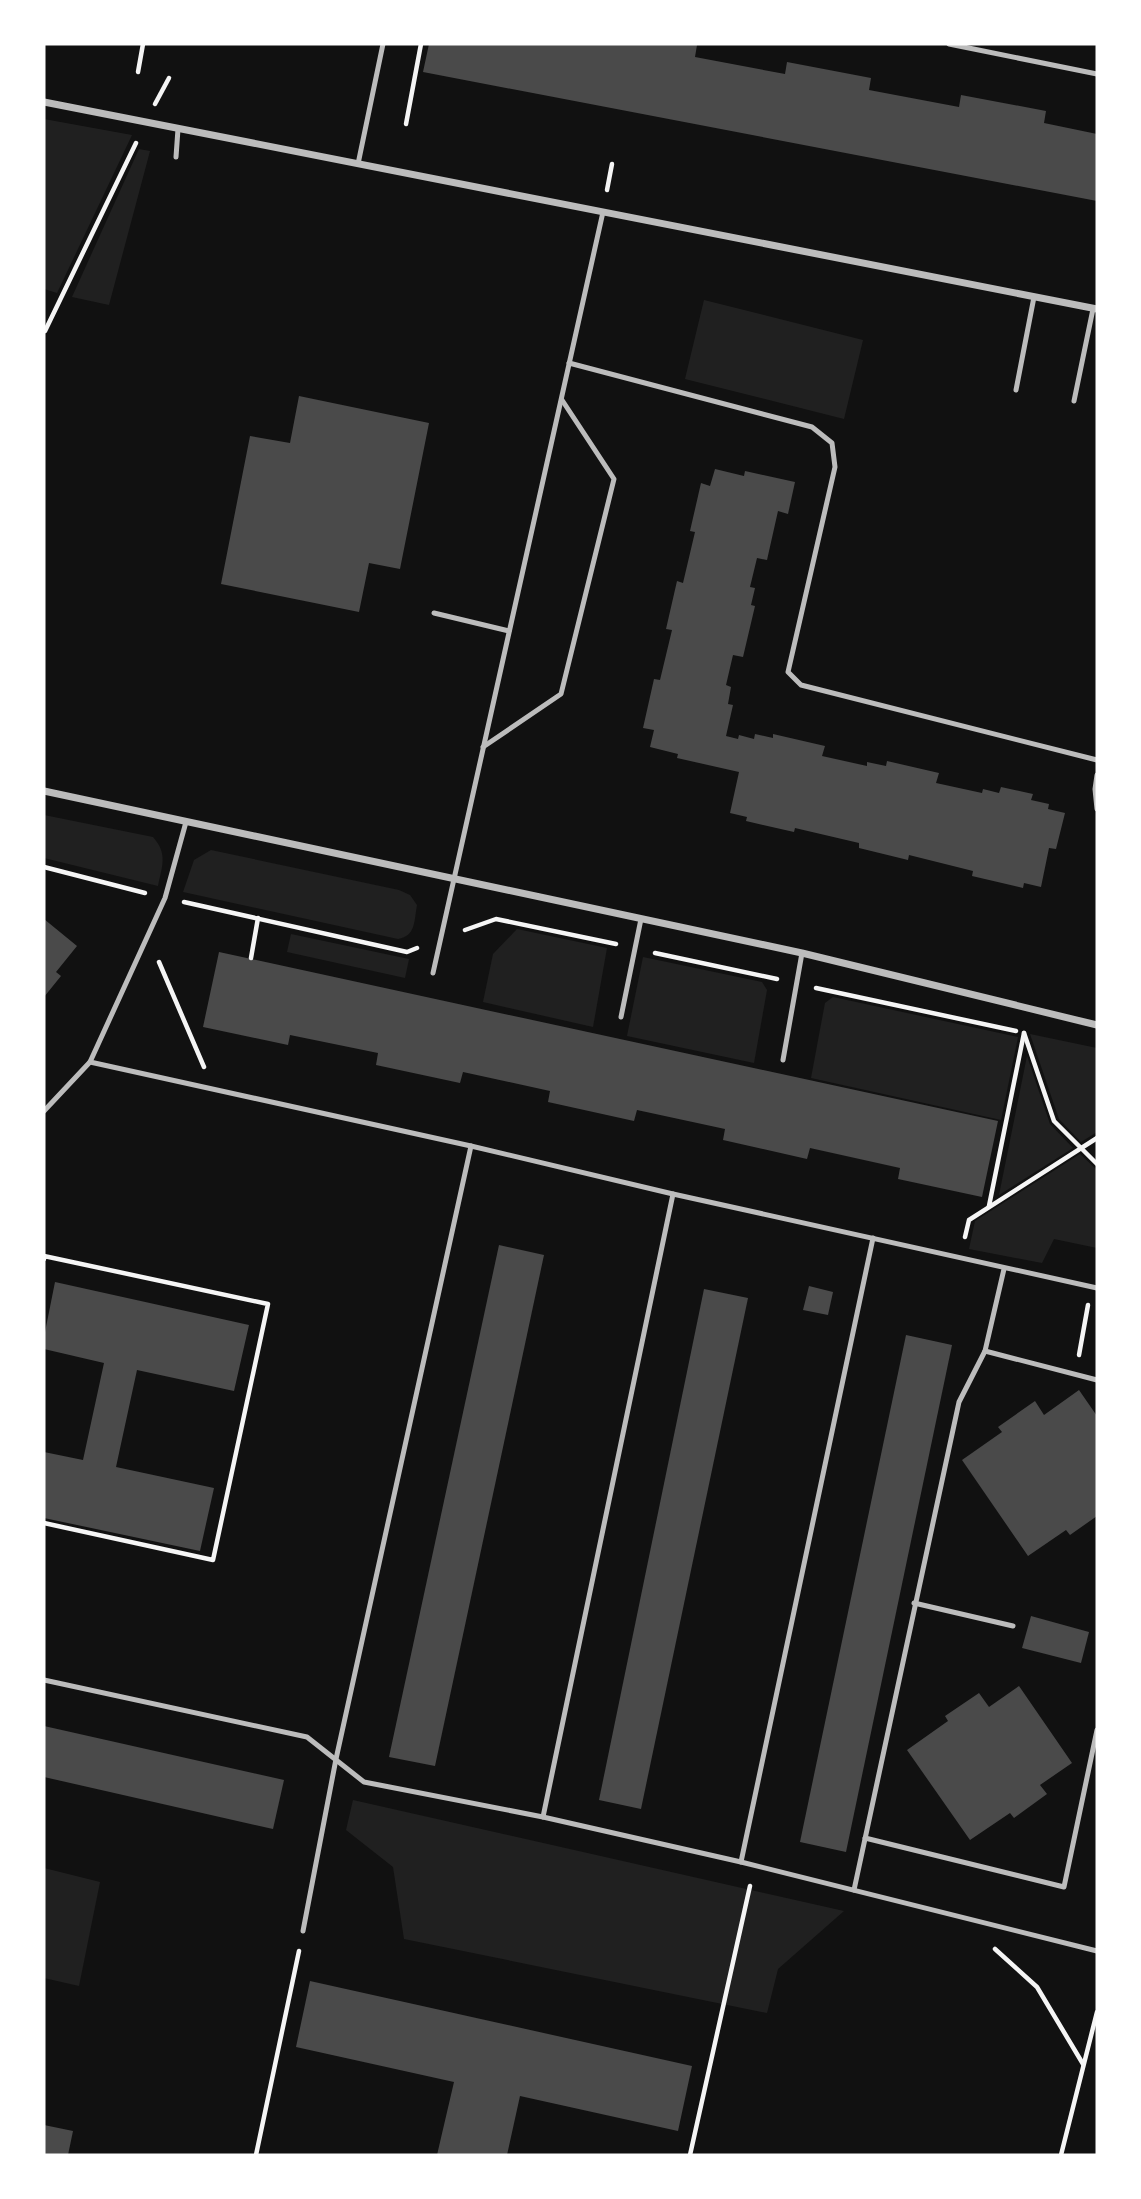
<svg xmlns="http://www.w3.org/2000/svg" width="1141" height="2199" font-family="'IBM Plex Sans',sans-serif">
<rect width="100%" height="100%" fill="#111"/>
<!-- green -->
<g fill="#202020">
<path d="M44,119L132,135L57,293L44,289Z"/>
<path d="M139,149L150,151L109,305L72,297Z"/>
<path d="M704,300L863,340L844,419L685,379Z"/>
<path d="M44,815L153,837C168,854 162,866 158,886L44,858Z"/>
<path d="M211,850L399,890L410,895L417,905C414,921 416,936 398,939L183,892L194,860Z"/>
<path d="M517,929L607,948L593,1027L483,1002L493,954Z"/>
<path d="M291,934L409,959L405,978L287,952Z"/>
<path d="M643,957L762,982L767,990L754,1063L627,1036Z"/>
<path d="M833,997L1018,1037L1001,1120L811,1078L825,1003Z"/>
<path d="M1030,1034L1097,1048V1132L1081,1142L1059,1119Z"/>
<path d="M1027,1056L1050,1124L1073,1148L999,1195Z"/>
<path d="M1080,1154L1097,1170V1248L1054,1239L1042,1263L969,1249L975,1221Z"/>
<path d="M353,1800L844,1911L778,1969L767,2013L404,1939L393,1867L346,1830Z"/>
<path d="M44,1868L100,1882L79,1986L44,1978Z"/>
</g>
<!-- building -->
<g fill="#4a4a4a">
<path d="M429,44H693L697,45L695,57L785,74L787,62L871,78L869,90L959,107L961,95L1046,111L1044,123L1097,134V201L423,72Z"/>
<path d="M299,396L429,423L400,569L369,563L359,612L221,584L250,436L290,443Z"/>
<path d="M715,469L744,476L745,471L795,482L788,514L778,511L767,560L757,558L750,587L755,588L751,605L755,606L743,657L733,655L726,685L731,687L728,704L733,705L726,736L738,739L739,735L754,739L755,734L773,738V734L825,746L822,756L867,766V762L886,766L887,761L939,773L936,783L982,793L983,789L999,793L1001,787L1033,794L1031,800L1049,804L1048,809L1065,813L1056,849L1049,848L1041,887L1024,883L1023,888L972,876L973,871L909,855L908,860L859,848V843L795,828L794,832L746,821L747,817L730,813L739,772L677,758L678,754L650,747L654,730L643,728L654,679L660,680L672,630L666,629L677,581L683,583L695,532L690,531L701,483L710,486Z"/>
<path d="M44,919L77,946L56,972L61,976L44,997Z"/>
<path d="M219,952L998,1121L982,1197L898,1179L900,1168L810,1148L807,1159L723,1140L725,1129L637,1110L634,1121L548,1102L550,1091L463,1072L460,1083L376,1065L378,1053L290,1035L288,1045L203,1027Z"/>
<path d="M499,1245L544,1255L435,1766L389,1757Z"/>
<path d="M55,1282L249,1325L234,1391L137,1370L116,1467L214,1488L200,1551L44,1518V1452L83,1460L104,1363L44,1349V1337Z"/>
<path d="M809,1286L833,1292L828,1315L803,1310Z"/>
<path d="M704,1289L748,1298L641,1809L599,1800Z"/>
<path d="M906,1335L952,1345L846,1852L800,1842Z"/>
<path d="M1079,1390L1097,1416V1516L1070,1535L1066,1530L1028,1556L962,1460L1002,1432L998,1427L1035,1401L1044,1415Z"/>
<path d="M1031,1616L1089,1632L1081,1663L1022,1648Z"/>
<path d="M1019,1686L1072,1763L1040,1785L1047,1794L1014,1818L1010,1813L970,1840L907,1750L948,1721L945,1716L979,1693L989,1707Z"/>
<path d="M44,1726L284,1780L273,1829L44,1777Z"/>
<path d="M310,1981L692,2066L678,2131L520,2096L507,2155H437L454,2082L296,2047Z"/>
<path d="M44,2125L73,2131L68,2155H44Z"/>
</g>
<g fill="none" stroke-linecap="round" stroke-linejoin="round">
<!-- path -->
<g stroke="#f5f5f5" stroke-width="4.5">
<path d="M138,72L143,44"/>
<path d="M155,104L169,78"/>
<path d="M406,124L421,44"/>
<path d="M607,190L612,164"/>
<path d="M45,331L136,143"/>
<path d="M44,867L145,893"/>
<path d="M184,902L407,952L417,948"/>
<path d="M465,930L496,919L616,944"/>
<path d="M655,953L777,979"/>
<path d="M251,958L258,918"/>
<path d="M159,962L204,1067"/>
<path d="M816,988L1016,1031"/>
<path d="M1024,1033L1054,1121L1097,1164"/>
<path d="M989,1206L1024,1033"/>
<path d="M965,1237L969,1220L1097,1138"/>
<path d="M44,1259V1256L268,1304L213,1560L44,1523"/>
<path d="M1079,1355L1088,1305"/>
<path d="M995,1949L1037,1987L1083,2064"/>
<path d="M256,2155L299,1951"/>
<path d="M690,2155L750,1886"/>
<path d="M1061,2155L1097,2012"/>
</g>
<!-- service -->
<g stroke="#bcbcbc" stroke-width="5">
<path d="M949,44L1097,74"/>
<path d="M176,157L178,129"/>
<path d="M358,164L383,44"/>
<path d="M569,363L812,427L832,443L835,467L788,672L801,685L1097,760"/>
<path d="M1016,390L1034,297"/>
<path d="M1074,401L1093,309"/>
<path d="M434,613L509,631"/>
<path d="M483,747L561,694L614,479L562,400"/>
<path d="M1097,775L1095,789L1097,809"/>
<path d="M186,822L165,898L90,1062L471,1146L673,1194L1097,1288"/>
<path d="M433,973L603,212"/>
<path d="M621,1017L641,919"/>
<path d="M783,1060L802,953"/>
<path d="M44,1111L90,1062"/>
<path d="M985,1351L1097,1380"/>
<path d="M914,1603L1013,1626"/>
<path d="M44,1680L307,1737L364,1782L543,1817L741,1862L1097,1951"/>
<path d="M543,1817L673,1194"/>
<path d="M865,1838L1064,1887L1097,1730"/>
<path d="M741,1862L873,1238"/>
<path d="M854,1890L959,1402L985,1351L1004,1269"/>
<path d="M303,1931L336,1759L471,1146"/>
</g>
<!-- minor -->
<g stroke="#bcbcbc" stroke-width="7">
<path d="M44,102L1097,309"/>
<path d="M44,791L802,953L1097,1025"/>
</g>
</g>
<!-- border -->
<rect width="1141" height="2199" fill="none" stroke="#ffffff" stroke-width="91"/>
</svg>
